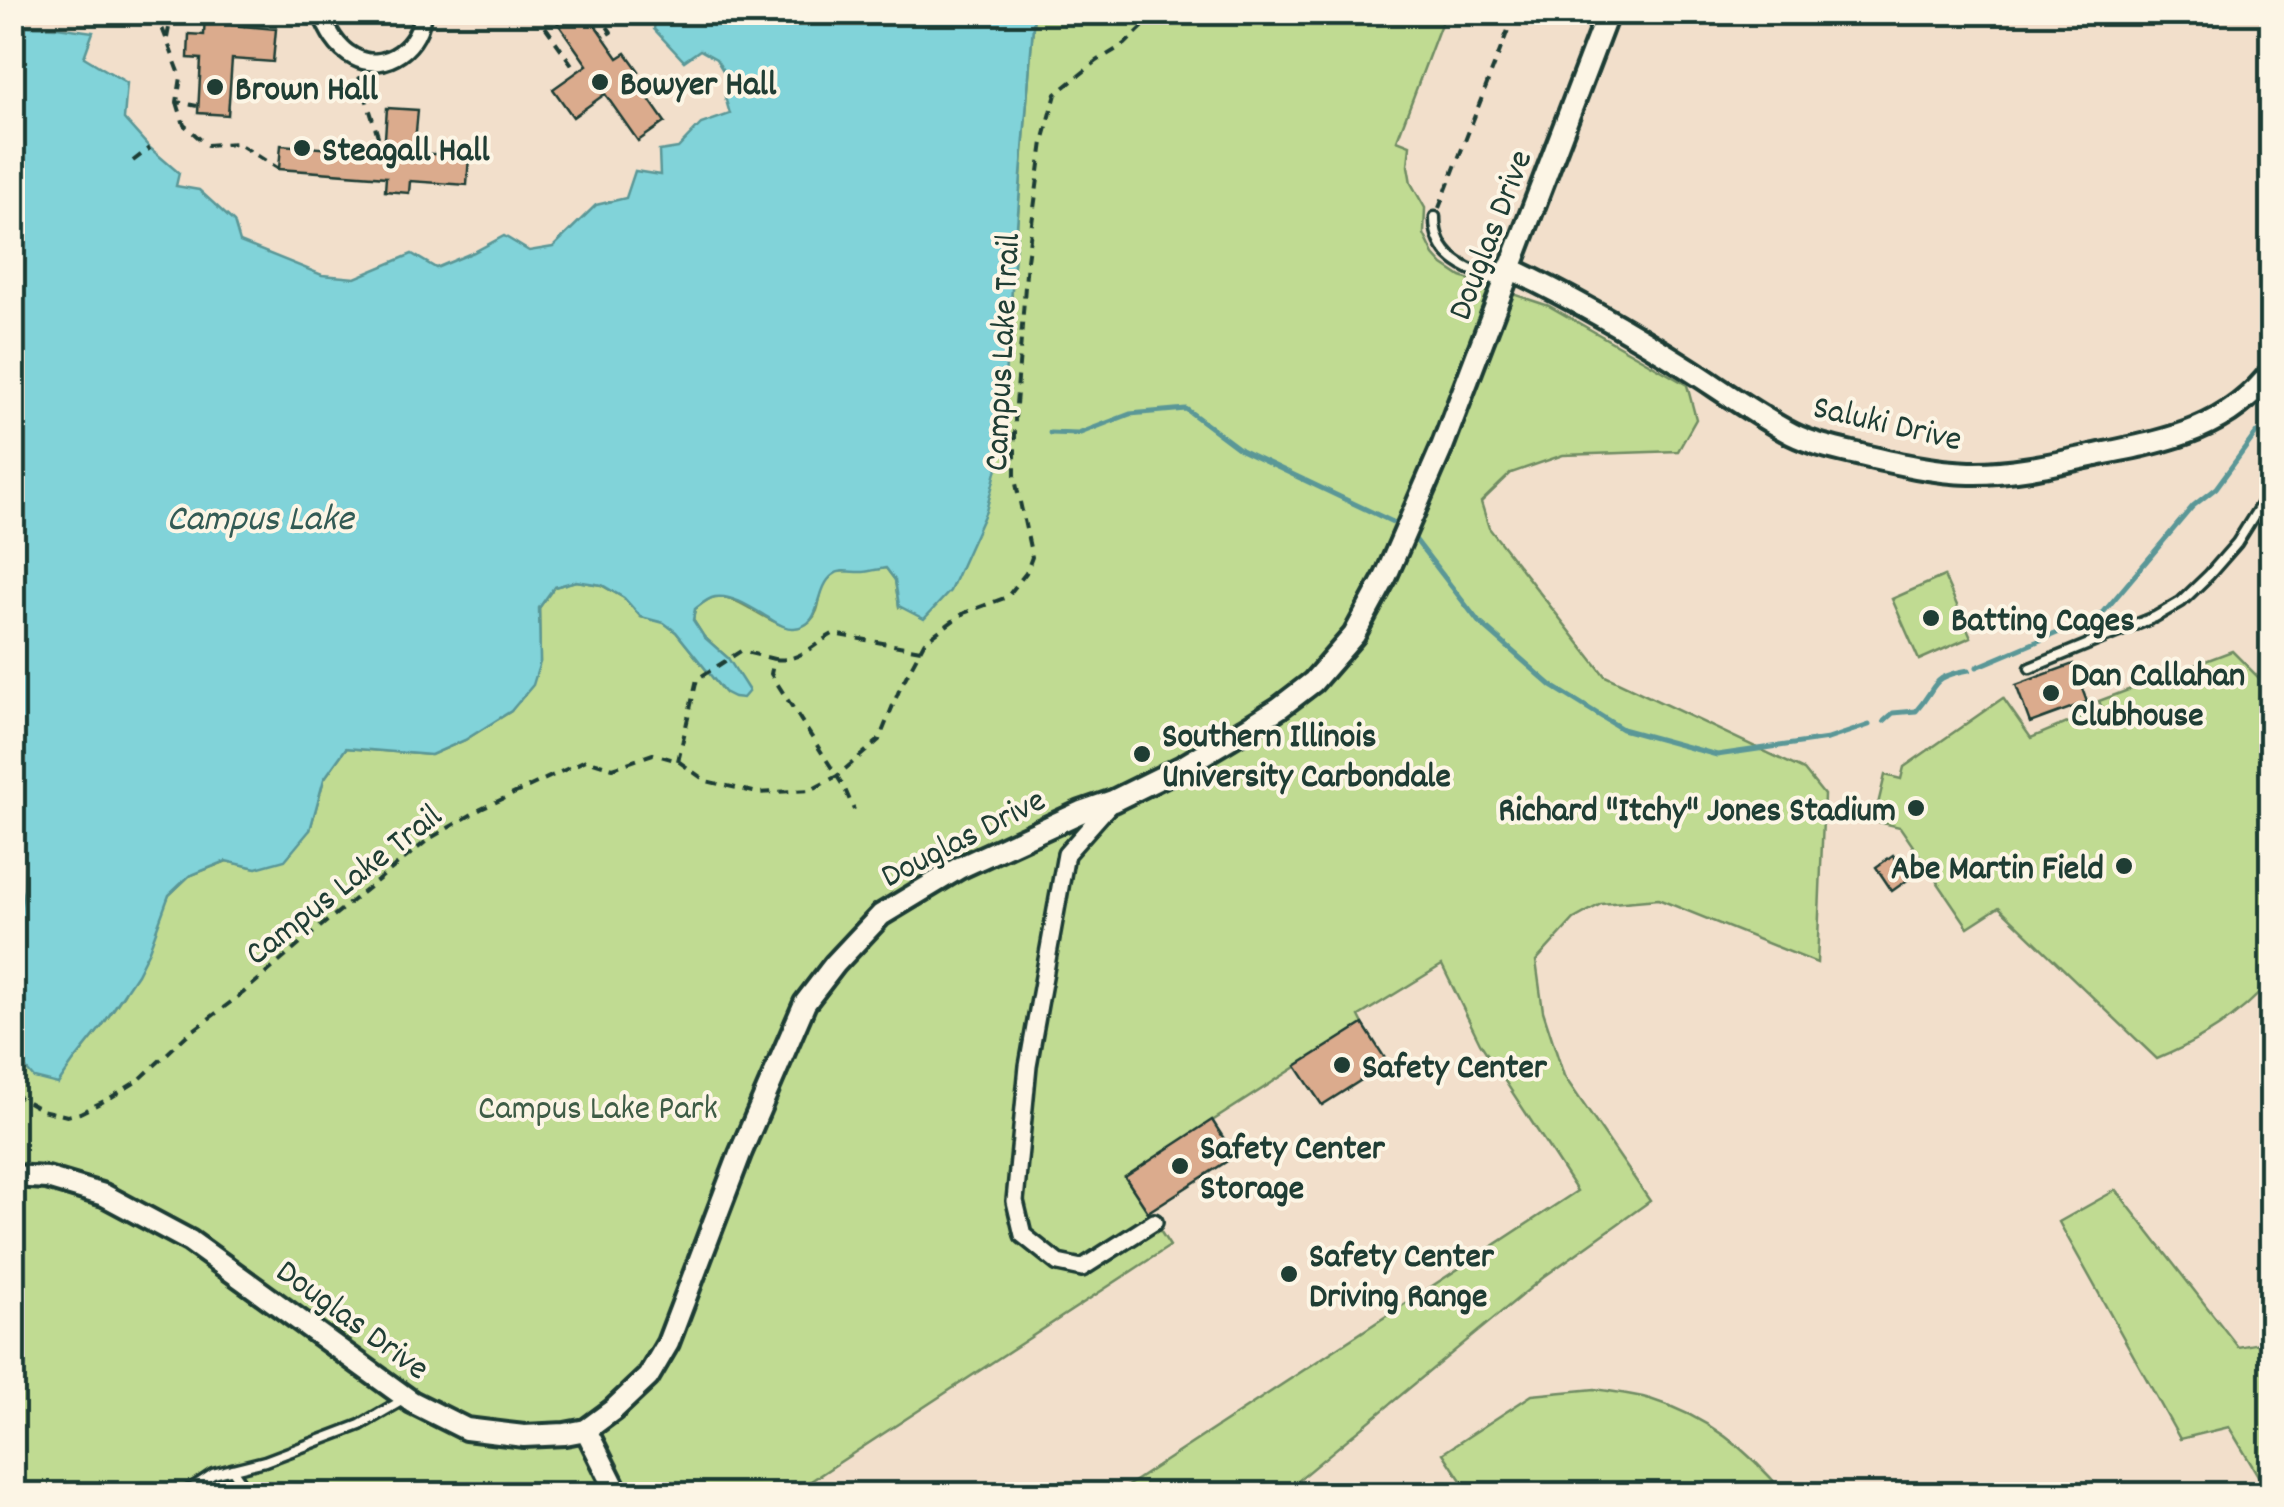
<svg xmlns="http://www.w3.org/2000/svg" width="2284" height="1507" font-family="Dekko,sans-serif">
<rect width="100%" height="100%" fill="#fcf5e5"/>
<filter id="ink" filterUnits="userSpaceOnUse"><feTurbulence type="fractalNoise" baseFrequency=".01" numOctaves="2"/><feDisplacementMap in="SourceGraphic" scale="20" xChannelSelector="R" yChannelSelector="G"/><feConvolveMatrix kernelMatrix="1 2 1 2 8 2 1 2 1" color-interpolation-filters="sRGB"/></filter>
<g filter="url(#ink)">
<!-- built -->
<rect fill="#f2dfcb" x="13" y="13" width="2258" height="1481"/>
<!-- green -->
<g fill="#c0db92" stroke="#708c63" stroke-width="2.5">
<path d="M1034,13H1445L1397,140L1410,145L1408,166L1411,183L1425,208L1424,234L1434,255L1443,265L1461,277L1549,306L1687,385L1696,419L1678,451L1563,455L1511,473L1481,502L1489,528L1605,676L1804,770L1824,795L1817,963L1658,899L1601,904L1574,919L1536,961L1543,1011L1564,1076L1650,1201L1545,1276L1285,1491L1277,1494H1115L1577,1191L1480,1043L1442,965L1359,1016L1363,1024L1125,1177L1170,1246L791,1494H13L12,1042L21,1063L74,1061L102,1026L124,994L169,895L189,876L227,861L256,868L310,830L324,779L346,748L431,755L465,740L511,711L540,662L539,608L554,587L576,581L601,585L624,598L641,617L664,622L676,632L724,692L728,658L704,637L693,620L695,609C700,605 708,598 715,597C745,593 784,645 810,621C821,611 818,596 824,584C827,580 831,576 835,572C852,570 868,571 886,568L895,580L899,606L998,464Z"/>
<path d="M1944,576L1971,637L1919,660L1892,599Z"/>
<path d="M2232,651L2259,678L2271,696V980C2241,1017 2200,1041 2157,1059L1999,907L1968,927L1900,827L1874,821L1885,775L1901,779L1904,767L2003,698L2031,738L2102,708L2099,701Z"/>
<path d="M2116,1190L2238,1347L2271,1341V1494H2269L2229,1427L2180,1439L2059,1222Z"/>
<path d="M1595,1389C1613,1392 1633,1394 1650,1399C1708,1417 1747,1449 1785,1494H1470L1443,1453L1532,1395Z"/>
</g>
<!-- water -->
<path fill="#81d3d9" stroke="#5a9797" stroke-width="2.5" d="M652,13H1034L998,464L986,511L950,591L924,619L899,606L895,580L886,568C879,569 871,571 863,572C852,573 842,568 833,575C814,589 824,626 794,628C786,629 778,624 772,620C756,611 734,594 715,597C708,598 700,605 695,609L693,620L704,637L728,658L749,691L743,698L734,697L724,692L676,632L664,623L641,617L624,598L602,585L576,581L554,587L539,608L540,662L533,685L511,711L465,740L431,755L346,748L324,779L310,830L285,860L256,868L226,861L189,876L169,895L149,950L137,974L102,1026L74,1061L58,1084L34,1078L21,1063L13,1042V947L24,889L25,852L12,839L13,22L20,26L57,27L93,32L84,57L127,83L124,119L150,148L179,173L176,186L199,190L234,222L240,242L322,275L355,278L412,254L436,268L474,252L504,236L529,251L553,247L596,205L626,198L635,171L660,175L659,151L678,148L701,124L730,114L725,97L727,77L716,59L700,50L684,61L654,29L656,14Z"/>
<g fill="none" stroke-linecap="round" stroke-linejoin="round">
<!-- stream -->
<g stroke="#5a9797" stroke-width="5">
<path d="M1050,433L1078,434L1130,414L1186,409L1241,450L1397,524"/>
<path d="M1415,539L1478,621L1552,686L1622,729L1717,755L1828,739L1869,725"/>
<path d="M1977,667L2102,614L2193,506L2216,488L2257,432"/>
<path d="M1884,721L1893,713L1916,711C1939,685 1929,677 1969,670"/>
</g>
</g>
<!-- building -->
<g fill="#dbab8d" stroke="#1f3d34" stroke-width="2.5">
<path d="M205,12H232V25L276,29L273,62L232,59L228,115L198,113L201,59L188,58L189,34L204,35Z"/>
<path d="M550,12H586L618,58L626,53L639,71L632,75L665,122L638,141L605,94L573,117L553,89L587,65Z"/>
<path d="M387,108L418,110L414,153L469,156L467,185L410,181L409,193L385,191L386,177L279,169L281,145L384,153Z"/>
<path d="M2073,664L2087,702L2030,723L2016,685Z"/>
<path d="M1893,855L1909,879L1892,891L1876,867Z"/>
<path d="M1363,1024L1388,1063L1322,1105L1296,1066Z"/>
<path d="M1212,1120L1235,1156L1148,1212L1125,1177Z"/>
</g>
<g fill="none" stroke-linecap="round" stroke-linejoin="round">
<defs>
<g id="service">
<path d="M1435,217C1434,260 1470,270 1504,283"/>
<path d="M2030,668L2155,617L2181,602L2209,575L2237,543L2272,487"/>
<path d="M232,1469L249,1494"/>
<path d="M183,1494L213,1474L265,1461L360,1425L403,1400"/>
</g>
<g id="minor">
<path d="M320,12C328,30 336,48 354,57C386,74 422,45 422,12"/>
<path d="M1113,801L1066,854L1028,1066L1015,1201L1023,1235L1058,1263L1082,1268L1154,1222"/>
</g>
<g id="tertiary">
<path d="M1509,268C1571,297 1631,332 1689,369C1723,391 1756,415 1792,434C1814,445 1840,450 1865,456C1899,464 1934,472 1970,473C2015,474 2062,462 2105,453C2171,440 2229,428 2272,371"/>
<path d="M12,1176L47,1178L104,1195L190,1241L412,1402L466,1429L524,1436L565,1434L586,1430L613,1410L648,1377L668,1343L740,1154L805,1003L835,964L881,915L959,868L1081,812L1113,801L1182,767L1244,730L1279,708L1313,682L1354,635L1386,576L1442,447L1608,12"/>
<path d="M586,1430L618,1494"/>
</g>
</defs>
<!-- service casing -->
<use href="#service" stroke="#1f3d34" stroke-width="15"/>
<!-- minor casing -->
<use href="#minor" stroke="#1f3d34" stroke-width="22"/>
<!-- tertiary casing -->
<use href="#tertiary" stroke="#1f3d34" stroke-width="28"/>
<!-- path -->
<g stroke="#1f3d34" stroke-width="4" stroke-dasharray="10 8" stroke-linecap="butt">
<path d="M156,12L181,77L177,102L197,106"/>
<path d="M535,12L577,72"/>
<path d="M597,12L611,32L603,37"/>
<path d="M243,26L267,12"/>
<path d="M243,26V12"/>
<path d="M167,38L172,12"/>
<path d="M359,76L383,152"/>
<path d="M177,102L184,125L207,145L237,143L279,169"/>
<path d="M133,161L150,148"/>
<path d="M1439,208L1515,12"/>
<path d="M775,659C798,663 814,644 833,634L921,650"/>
<path d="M678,761L697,679L741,651L774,659L771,674L844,787L854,810"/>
<path d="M12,1093L42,1110L67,1116L80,1113L110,1098L139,1080L187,1035L243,993L326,922L429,839L481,809L586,760L613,768L653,754L678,761L706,781L758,793L811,790L837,776L879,740L900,688L925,641L964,613L1007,597L1026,573L1032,557L1015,479V418L1027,260L1043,142L1056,94L1097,61L1125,44L1158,12"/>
</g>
<!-- service -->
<use href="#service" stroke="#fcf5e5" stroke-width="8"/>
<!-- minor -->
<use href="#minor" stroke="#fcf5e5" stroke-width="15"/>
<!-- tertiary -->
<use href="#tertiary" stroke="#fcf5e5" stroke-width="20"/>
</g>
</g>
<!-- markers -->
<g fill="#1f3d34" stroke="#fcf5e5" stroke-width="4">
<circle cx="600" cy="82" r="10"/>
<circle cx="215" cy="87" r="10"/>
<circle cx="302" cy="148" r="10"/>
<circle cx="1931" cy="618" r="10"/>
<circle cx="2051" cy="693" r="10"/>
<circle cx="1142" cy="754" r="10"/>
<circle cx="1916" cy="808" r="10"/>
<circle cx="2124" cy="866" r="10"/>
<circle cx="1342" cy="1065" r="10"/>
<circle cx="1180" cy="1166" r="10"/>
<circle cx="1289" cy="1274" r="10"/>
</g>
<g text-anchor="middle" stroke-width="8" stroke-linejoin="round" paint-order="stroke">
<!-- poi labels -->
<g font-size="35" font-weight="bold" fill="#1f3d34" stroke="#fcf5e5" text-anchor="start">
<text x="620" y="94">Bowyer Hall</text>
<text x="235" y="99">Brown Hall</text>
<text x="322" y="160">Steagall Hall</text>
<text x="1951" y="630">Batting Cages</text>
<text x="2071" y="685">Dan Callahan<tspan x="2071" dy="40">Clubhouse</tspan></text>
<text x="1162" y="746">Southern Illinois<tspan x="1162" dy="40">University Carbondale</tspan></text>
<text x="1896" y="820" text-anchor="end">Richard "Itchy" Jones Stadium</text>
<text x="2104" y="878" text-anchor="end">Abe Martin Field</text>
<text x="1362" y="1077">Safety Center</text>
<text x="1200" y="1158">Safety Center<tspan x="1200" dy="40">Storage</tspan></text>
<text x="1309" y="1266">Safety Center<tspan x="1309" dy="40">Driving Range</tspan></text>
</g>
<!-- street labels -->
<g font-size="35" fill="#1f3d34" stroke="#fcf5e5">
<text transform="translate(1488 234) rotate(-69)" y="12">Douglas Drive</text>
<text transform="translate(1000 352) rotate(-87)" y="12">Campus Lake Trail</text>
<text transform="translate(1888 421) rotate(13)" y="12">Saluki Drive</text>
<text transform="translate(962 836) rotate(-27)" y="12">Douglas Drive</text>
<text transform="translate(342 883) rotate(-38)" y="12">Campus Lake Trail</text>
<text transform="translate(354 1318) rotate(36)" y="12">Douglas Drive</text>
</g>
<!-- park labels -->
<g font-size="35" fill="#3f5d47" stroke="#fcf5e5">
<text x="598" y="1118">Campus Lake Park</text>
</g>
<!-- water labels -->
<g font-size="38" font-style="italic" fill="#335b55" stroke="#fcf5e5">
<text x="260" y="529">Campus Lake</text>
</g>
</g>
<!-- margin -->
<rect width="2284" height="1507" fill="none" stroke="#fcf5e5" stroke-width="50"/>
<rect x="25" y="25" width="2234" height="1457" fill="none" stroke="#1f3d34" stroke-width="4" filter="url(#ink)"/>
</svg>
